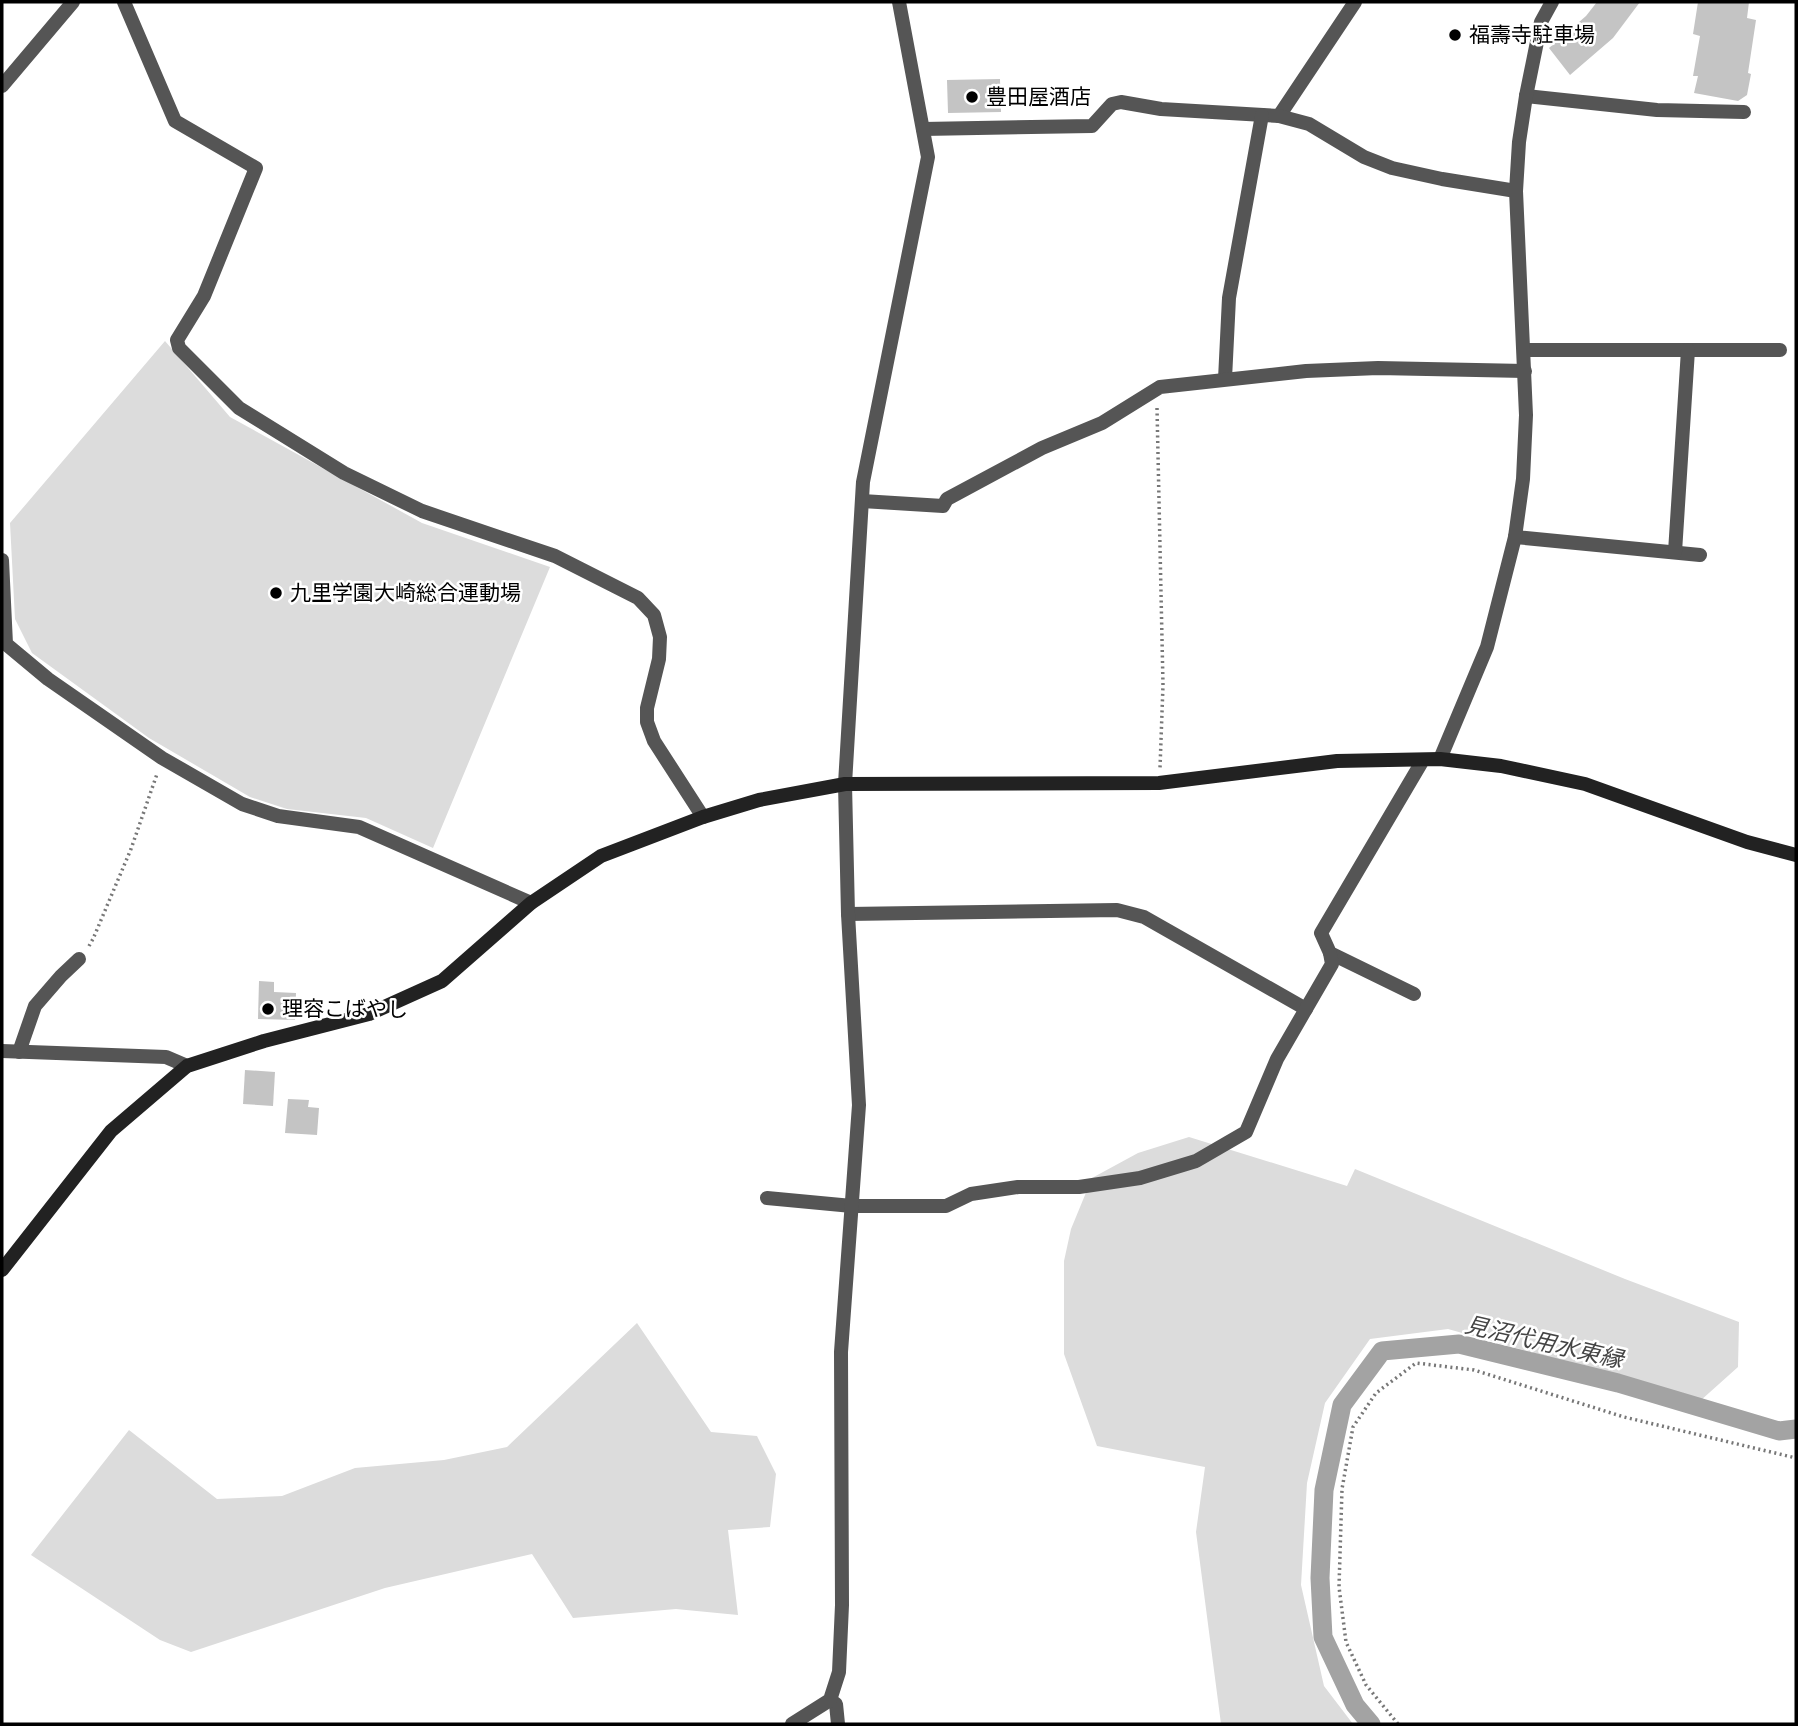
<svg xmlns="http://www.w3.org/2000/svg" width="1798" height="1726" font-family="'Alegreya Sans','Noto Sans JP',sans-serif">
<rect width="100%" height="100%" fill="#fff"/>
<!-- green -->
<g fill="#dcdcdc">
<path d="M165,341L230,417L422,523L550,567L433,848L366,818L287,809L250,797L149,738L32,653L15,619L10,523Z"/>
<path d="M1189,1137L1347,1186L1355,1169L1625,1279L1739,1322L1738,1367L1700,1401L1595,1370L1448,1329L1370,1339L1325,1403L1307,1483L1301,1585L1324,1686L1353,1724H1221L1196,1532L1205,1467L1097,1446L1064,1354V1261L1071,1229L1092,1178L1138,1153Z"/>
<path d="M637,1323L711,1432L757,1436L776,1474L770,1527L728,1530L738,1615L676,1609L573,1618L532,1554L385,1588L191,1652L160,1640L31,1555L129,1430L217,1499L282,1496L355,1468L444,1460L507,1447Z"/>
</g>
<g fill="none" stroke-linecap="round" stroke-linejoin="round">
<!-- canal -->
<path stroke="#a3a3a3" stroke-width="19" d="M1371,1724L1355,1705L1323,1637L1320,1578L1324,1490L1342,1405L1382,1351L1459,1344L1618,1383L1779,1431L1796,1429"/>
</g>
<!-- building -->
<g fill="#c4c4c4">
<path d="M1597,2H1640L1613,38L1570,75L1549,48L1586,16Z"/>
<path d="M1698,2H1749L1747,18L1756,20L1748,73L1751,74L1747,95L1738,101L1694,93L1698,76H1693L1700,36L1693,34Z"/>
<path d="M1000,79L1001,112L948,113L947,80Z"/>
<path d="M259,981L274,982V992L296,993L295,1020L258,1019Z"/>
<path d="M245,1070L275,1072L273,1106L243,1104Z"/>
<path d="M288,1099L309,1100L308,1107L319,1108L317,1135L285,1133Z"/>
</g>
<g fill="none" stroke-linecap="round" stroke-linejoin="round">
<!-- path -->
<g stroke="#777" stroke-width="3.5" stroke-dasharray="2 3.5" stroke-linecap="butt">
<path d="M1157,408L1163,685L1160,768"/>
<path d="M89,946L93,939L131,849L157,774"/>
<path d="M1398,1724L1366,1685L1346,1642L1339,1587L1342,1489L1353,1427L1376,1393L1416,1363L1474,1370L1624,1417L1796,1458"/>
</g>
<!-- street -->
<g stroke="#555" stroke-width="14">
<path d="M124,2L175,121L256,168L204,296L177,340L179,348L239,408L344,473L422,511L555,556L638,598L654,615L660,637L659,659L647,708V722L654,741L703,817"/>
<path d="M2,86L73,2"/>
<path d="M1526,96L1657,110L1744,112"/>
<path d="M1279,116L1355,2"/>
<path d="M923,129L1092,126L1112,104L1121,102L1161,109L1279,116L1309,124L1364,157L1392,168L1442,179L1516,191"/>
<path d="M1524,350H1780"/>
<path d="M1225,379L1229,298L1262,115"/>
<path d="M862,501L943,506L947,499L1042,448L1102,423L1160,387L1306,371L1378,368L1525,371"/>
<path d="M1515,537L1700,555"/>
<path d="M1675,552L1688,350"/>
<path d="M2,560L6,644L48,679L162,758L242,804L278,816L359,827L531,903"/>
<path d="M1440,759L1487,647L1515,537L1523,479L1526,415L1516,191L1519,142L1526,96L1541,22L1552,2"/>
<path d="M848,914L1117,910L1144,917L1306,1009"/>
<path d="M1414,994L1330,953L1321,933L1423,760"/>
<path d="M2,1051L166,1057L187,1066"/>
<path d="M19,1052L35,1006L61,976L79,959"/>
<path d="M767,1198L852,1206H946L971,1194L1018,1187H1079L1140,1178L1196,1161L1246,1132L1277,1059L1332,964L1330,953"/>
<path d="M830,1700L836,1704L838,1724"/>
<path d="M792,1724L830,1700L839,1672L842,1605L841,1352L859,1105L848,914L845,784L863,482L928,157L899,2"/>
</g>
<!-- secondary -->
<path stroke="#222" stroke-width="14" d="M2,1270L111,1131L187,1066L264,1041L369,1014L442,981L531,903L601,856L703,817L759,800L845,784L1159,783L1337,761L1440,759L1501,766L1585,784L1747,842L1796,855"/>
</g>
<!-- markers -->
<g fill="#000" stroke="#fff" stroke-width="2.5">
<circle cx="1455" cy="35" r="7"/>
<circle cx="972" cy="97" r="7"/>
<circle cx="276" cy="593" r="7"/>
<circle cx="268" cy="1009" r="7"/>
</g>
<g text-anchor="middle" stroke-width="5" stroke-linejoin="round" paint-order="stroke">
<!-- poi labels -->
<g font-size="21" fill="#000" stroke="#fff" text-anchor="start">
<text x="1469" y="42">福壽寺駐車場</text>
<text x="986" y="104">豊田屋酒店</text>
<text x="290" y="600">九里学園大崎総合運動場</text>
<text x="282" y="1016">理容こばやし</text>
</g>
<!-- water labels -->
<g font-size="23" font-style="italic" fill="#444" stroke="#fff">
<text transform="translate(1544 1342) rotate(13)" y="8">見沼代用水東縁</text>
</g>
</g>
<!-- border -->
<rect width="1798" height="1726" fill="none" stroke="#000000" stroke-width="7"/>
</svg>
